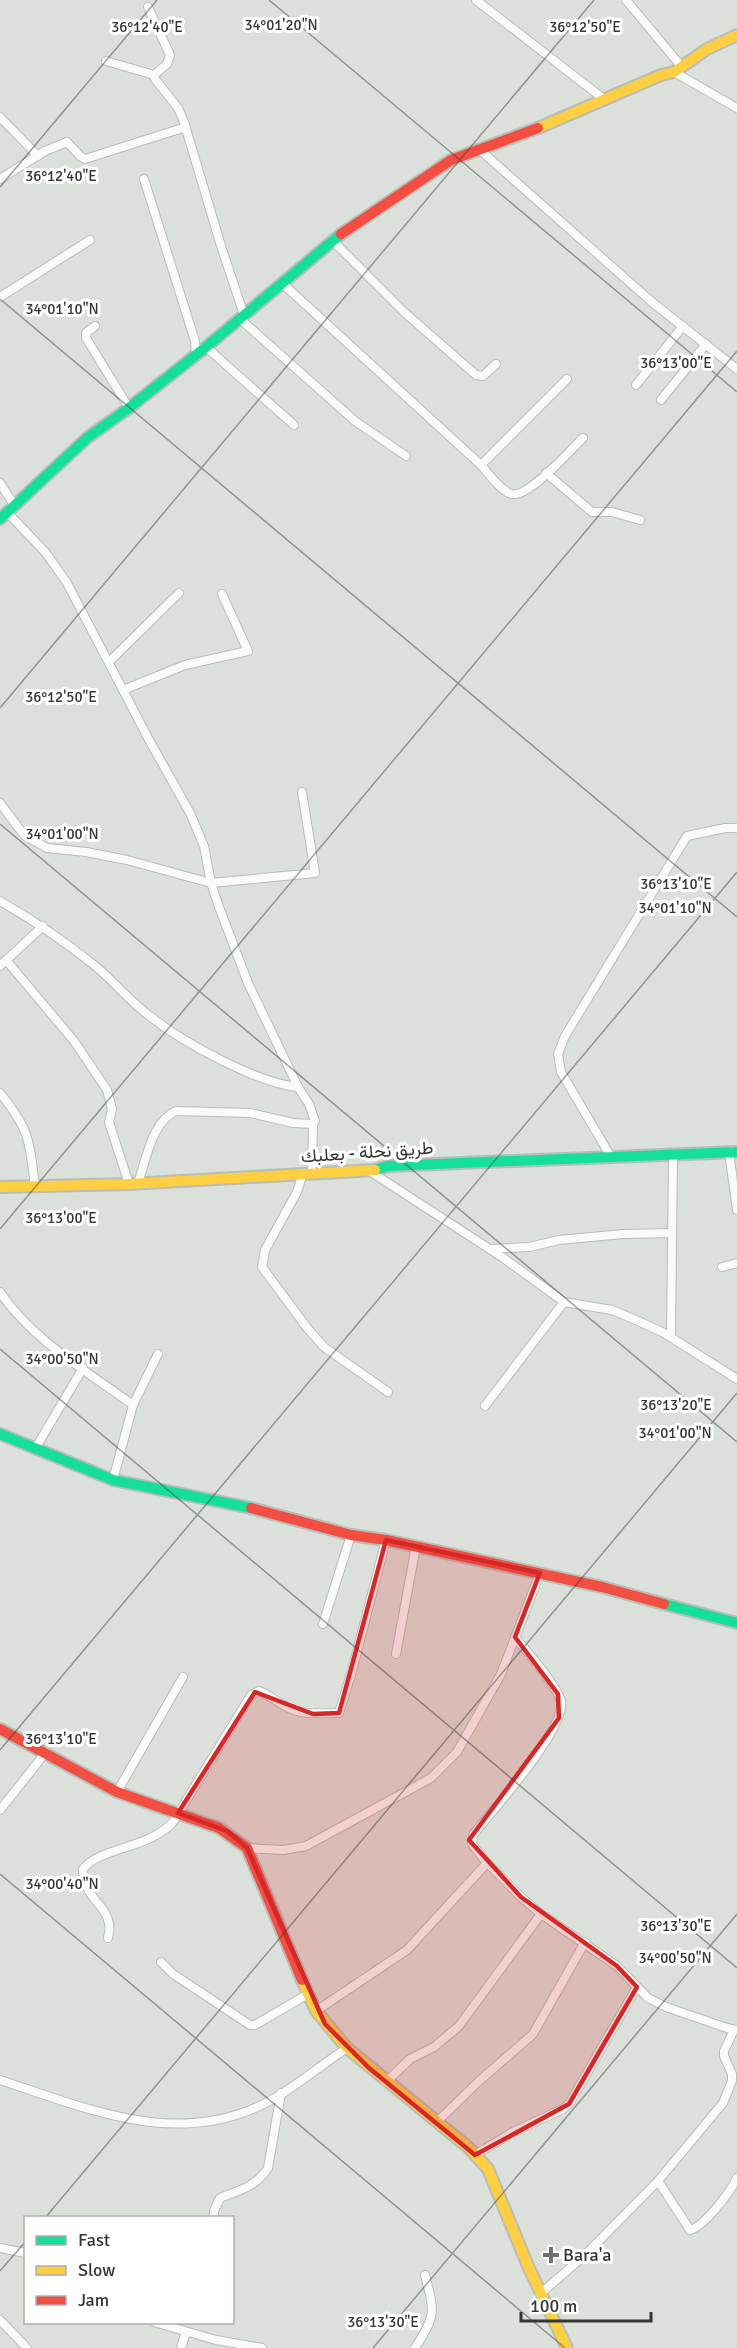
<svg xmlns="http://www.w3.org/2000/svg" width="737" height="2348" font-family="Signika,Vazirmatn,sans-serif">
<rect width="100%" height="100%" fill="#dbe0da"/>
<g fill="none" stroke-linecap="round" stroke-linejoin="round">
<defs>
<g id="street">
<path d="M476,0L605,100"/>
<path d="M626,0L681,66"/>
<path d="M148,7L170,55L167,64L154,75L155,79L178,108L184,122L221,246L244,315"/>
<path d="M106,61L154,75"/>
<path d="M674,72L737,108"/>
<path d="M0,117L38,156"/>
<path d="M480,150L653,303L737,369"/>
<path d="M0,179L45,151L67,142L80,156L85,159L186,127"/>
<path d="M144,179L195,341L196,355"/>
<path d="M332,240L405,313L476,375L483,376L496,364"/>
<path d="M283,284L481,465C489,474 500,490 511,494C528,499 570,450 583,438"/>
<path d="M0,297L90,240"/>
<path d="M240,319L355,421L406,456"/>
<path d="M95,326L86,333V338L129,408"/>
<path d="M206,347L294,425"/>
<path d="M636,385L683,326"/>
<path d="M661,400L706,344"/>
<path d="M481,465L567,379"/>
<path d="M546,473L592,512H612L640,520"/>
<path d="M0,483L14,505"/>
<path d="M7,512L46,553L67,583L148,738L190,813L204,846L211,883L219,907L248,983L298,1087L309,1104L315,1121L313,1124L312,1173"/>
<path d="M109,662L179,593"/>
<path d="M123,690L185,665L248,651L222,594"/>
<path d="M0,803L24,835L47,848L86,852L127,860L211,883L315,873L302,792"/>
<path d="M0,901C33,920 64,941 94,965C114,981 130,1002 151,1017C184,1043 257,1083 298,1087"/>
<path d="M6,960L74,1041L107,1090L112,1109L109,1122L129,1184"/>
<path d="M0,966L43,926"/>
<path d="M0,1093C30,1130 29,1139 35,1186"/>
<path d="M732,1151L729,1152L737,1210"/>
<path d="M611,1157L561,1072L558,1054L565,1036L687,836L725,828H737"/>
<path d="M371,1172L502,1257L564,1302L612,1310L636,1320L664,1333L737,1379"/>
<path d="M303,1173L297,1192L265,1250L262,1267L308,1329L324,1347L388,1392"/>
<path d="M138,1183C146,1160 152,1121 176,1111L250,1113L293,1123L313,1124"/>
<path d="M490,1249L529,1247L559,1240L623,1234L672,1233"/>
<path d="M722,1267L737,1263"/>
<path d="M0,1292C31,1339 88,1372 133,1405"/>
<path d="M671,1337L673,1155"/>
<path d="M485,1406L564,1302"/>
<path d="M35,1449L83,1368"/>
<path d="M113,1480L133,1405L158,1354"/>
<path d="M323,1624L351,1535"/>
<path d="M515,1637C527,1652 556,1684 561,1701C567,1728 491,1812 473,1835L472,1844L487,1863L521,1897L541,1914L617,1966L648,1998L666,2007L727,2028L737,2030"/>
<path d="M396,1654L416,1546"/>
<path d="M117,1792L183,1677"/>
<path d="M0,1810L46,1752"/>
<path d="M247,1848L283,1850L306,1846L431,1778L457,1752L501,1674L540,1573"/>
<path d="M108,1938C109,1934 110,1928 109,1924C106,1903 83,1898 83,1869C100,1847 149,1849 173,1822L251,1695L259,1691C269,1695 276,1701 285,1706C302,1716 320,1713 339,1713L352,1671L386,1540"/>
<path d="M161,1962L173,1974L250,2025H255L308,1994"/>
<path d="M316,2011L407,1950L487,1863"/>
<path d="M0,2080C92,2110 182,2151 275,2098C300,2083 323,2064 347,2048"/>
<path d="M386,2082L410,2059L434,2047L459,2026L541,1914"/>
<path d="M437,2122L478,2082L533,2034L585,1942"/>
<path d="M475,2155L513,2132L563,2109L569,2104L637,1987"/>
<path d="M658,2181L690,2230C704,2227 731,2191 737,2178"/>
<path d="M214,2218V2211L220,2198C238,2191 257,2186 268,2168L281,2093"/>
<path d="M0,2248L26,2253"/>
<path d="M540,2294L584,2256L658,2181L723,2103L732,2081V2074L724,2056V2051L734,2030"/>
<path d="M0,2320L27,2348"/>
<path d="M154,2322L216,2340L262,2348"/>
<path d="M181,2348L186,2332"/>
<path d="M415,2348C436,2315 435,2313 425,2275"/>
</g>
<g id="fast">
<path d="M0,519L87,438L129,408L206,347L341,234"/>
<path d="M375,1170L388,1166L737,1152"/>
<path d="M0,1434L113,1480L251,1508"/>
<path d="M664,1604L737,1623"/>
</g>
<g id="slow">
<path d="M538,128L661,75L674,72L707,49L737,35"/>
<path d="M0,1187L129,1184L375,1170"/>
<path d="M302,1980L316,2011L347,2048L469,2148L488,2169L528,2266L567,2348"/>
</g>
<g id="jam">
<path d="M341,234L451,160L538,128"/>
<path d="M251,1508L351,1535L386,1540L602,1587L664,1604"/>
<path d="M0,1729L117,1792L219,1828L247,1848L302,1980"/>
</g>
</defs>
<!-- street casing -->
<use href="#street" stroke="#b9bdb8" stroke-width="10"/>
<!-- fast casing -->
<use href="#fast" stroke="#b9bdb8" stroke-width="14"/>
<!-- slow casing -->
<use href="#slow" stroke="#b9bdb8" stroke-width="14"/>
<!-- jam casing -->
<use href="#jam" stroke="#b9bdb8" stroke-width="14"/>
<!-- street -->
<use href="#street" stroke="#fafaf9" stroke-width="8"/>
<!-- fast -->
<use href="#fast" stroke="#16e098" stroke-width="10"/>
<!-- slow -->
<use href="#slow" stroke="#ffcf43" stroke-width="10"/>
<!-- jam -->
<use href="#jam" stroke="#f24e42" stroke-width="10"/>
</g>
<!-- marked area -->
<path fill="#d62828" fill-opacity="0.2" stroke="#d62828" stroke-width="4.5" stroke-linejoin="round" d="M386,1540L540,1573L515,1637L558,1694L559,1718L469,1840L521,1897L617,1966L637,1987L569,2104L475,2155L369,2068L325,2024L247,1848L227,1831L178,1813L255,1692L313,1714L339,1713Z"/>
<!-- ticks -->
<path fill="none" stroke="#343733" stroke-width="1.5" stroke-opacity="0.45" d="M269,0L737,392M0,187L157,0M0,299L737,917M0,708L594,0M0,824L737,1442M0,1229L737,351M0,1349L737,1968M0,1750L737,872M0,1874L565,2348M45,2218L737,1393M0,2271L26,2241M373,2348L737,1914"/>
<!-- markers -->
<path fill="#6e726d" stroke="#fff" stroke-width="2" d="M548 2246h6v6h6v6h-6v6h-6v-6h-6v-6h6z"/>
<g text-anchor="middle" stroke-width="6" stroke-linejoin="round" paint-order="stroke">
<!-- street labels -->
<g font-size="18" fill="#343733" stroke="#fff">
<text transform="translate(367 1152) rotate(-4)" y="6">طريق نحلة - بعلبك</text>
</g>
<!-- poi labels -->
<g font-size="18" fill="#343733" stroke="#fff" text-anchor="start">
<text x="563" y="2261">Bara'a</text>
</g>
</g>
<g font-size="15" text-anchor="middle" fill="#343733" stroke="#fff" stroke-width="6" stroke-linejoin="round" paint-order="stroke">
<text x="281" y="30">34°01'20"N</text>
<text x="147" y="32">36°12'40"E</text>
<text x="585" y="32">36°12'50"E</text>
<text x="61" y="181">36°12'40"E</text>
<text x="62" y="314">34°01'10"N</text>
<text x="676" y="368">36°13'00"E</text>
<text x="61" y="702">36°12'50"E</text>
<text x="62" y="839">34°01'00"N</text>
<text x="676" y="889">36°13'10"E</text>
<text x="675" y="913">34°01'10"N</text>
<text x="61" y="1223">36°13'00"E</text>
<text x="62" y="1364">34°00'50"N</text>
<text x="676" y="1410">36°13'20"E</text>
<text x="675" y="1438">34°01'00"N</text>
<text x="61" y="1744">36°13'10"E</text>
<text x="62" y="1889">34°00'40"N</text>
<text x="676" y="1931">36°13'30"E</text>
<text x="675" y="1963">34°00'50"N</text>
<text x="383" y="2327">36°13'30"E</text>
</g>
<!-- legend -->
<rect x="24" y="2216" width="210" height="108" fill="#ffffff" stroke="#aeafad" stroke-width="1.5"/>
<rect x="36" y="2236" width="30" height="9" fill="#16e098" stroke="#aeafad" stroke-width="1.5"/>
<text x="78" y="2246" font-size="18" fill="#343733">Fast</text>
<rect x="36" y="2266" width="30" height="9" fill="#ffcf43" stroke="#aeafad" stroke-width="1.5"/>
<text x="78" y="2276" font-size="18" fill="#343733">Slow</text>
<rect x="36" y="2296" width="30" height="9" fill="#f24e42" stroke="#aeafad" stroke-width="1.5"/>
<text x="78" y="2306" font-size="18" fill="#343733">Jam</text>
<!-- scale -->
<path d="M521 2312v9h130v-9" fill="none" stroke="#343733" stroke-width="3"/>
<text x="530" y="2312" font-size="18" fill="#343733" stroke="#ffffff" stroke-width="4.5" paint-order="stroke">100 m</text>
</svg>
